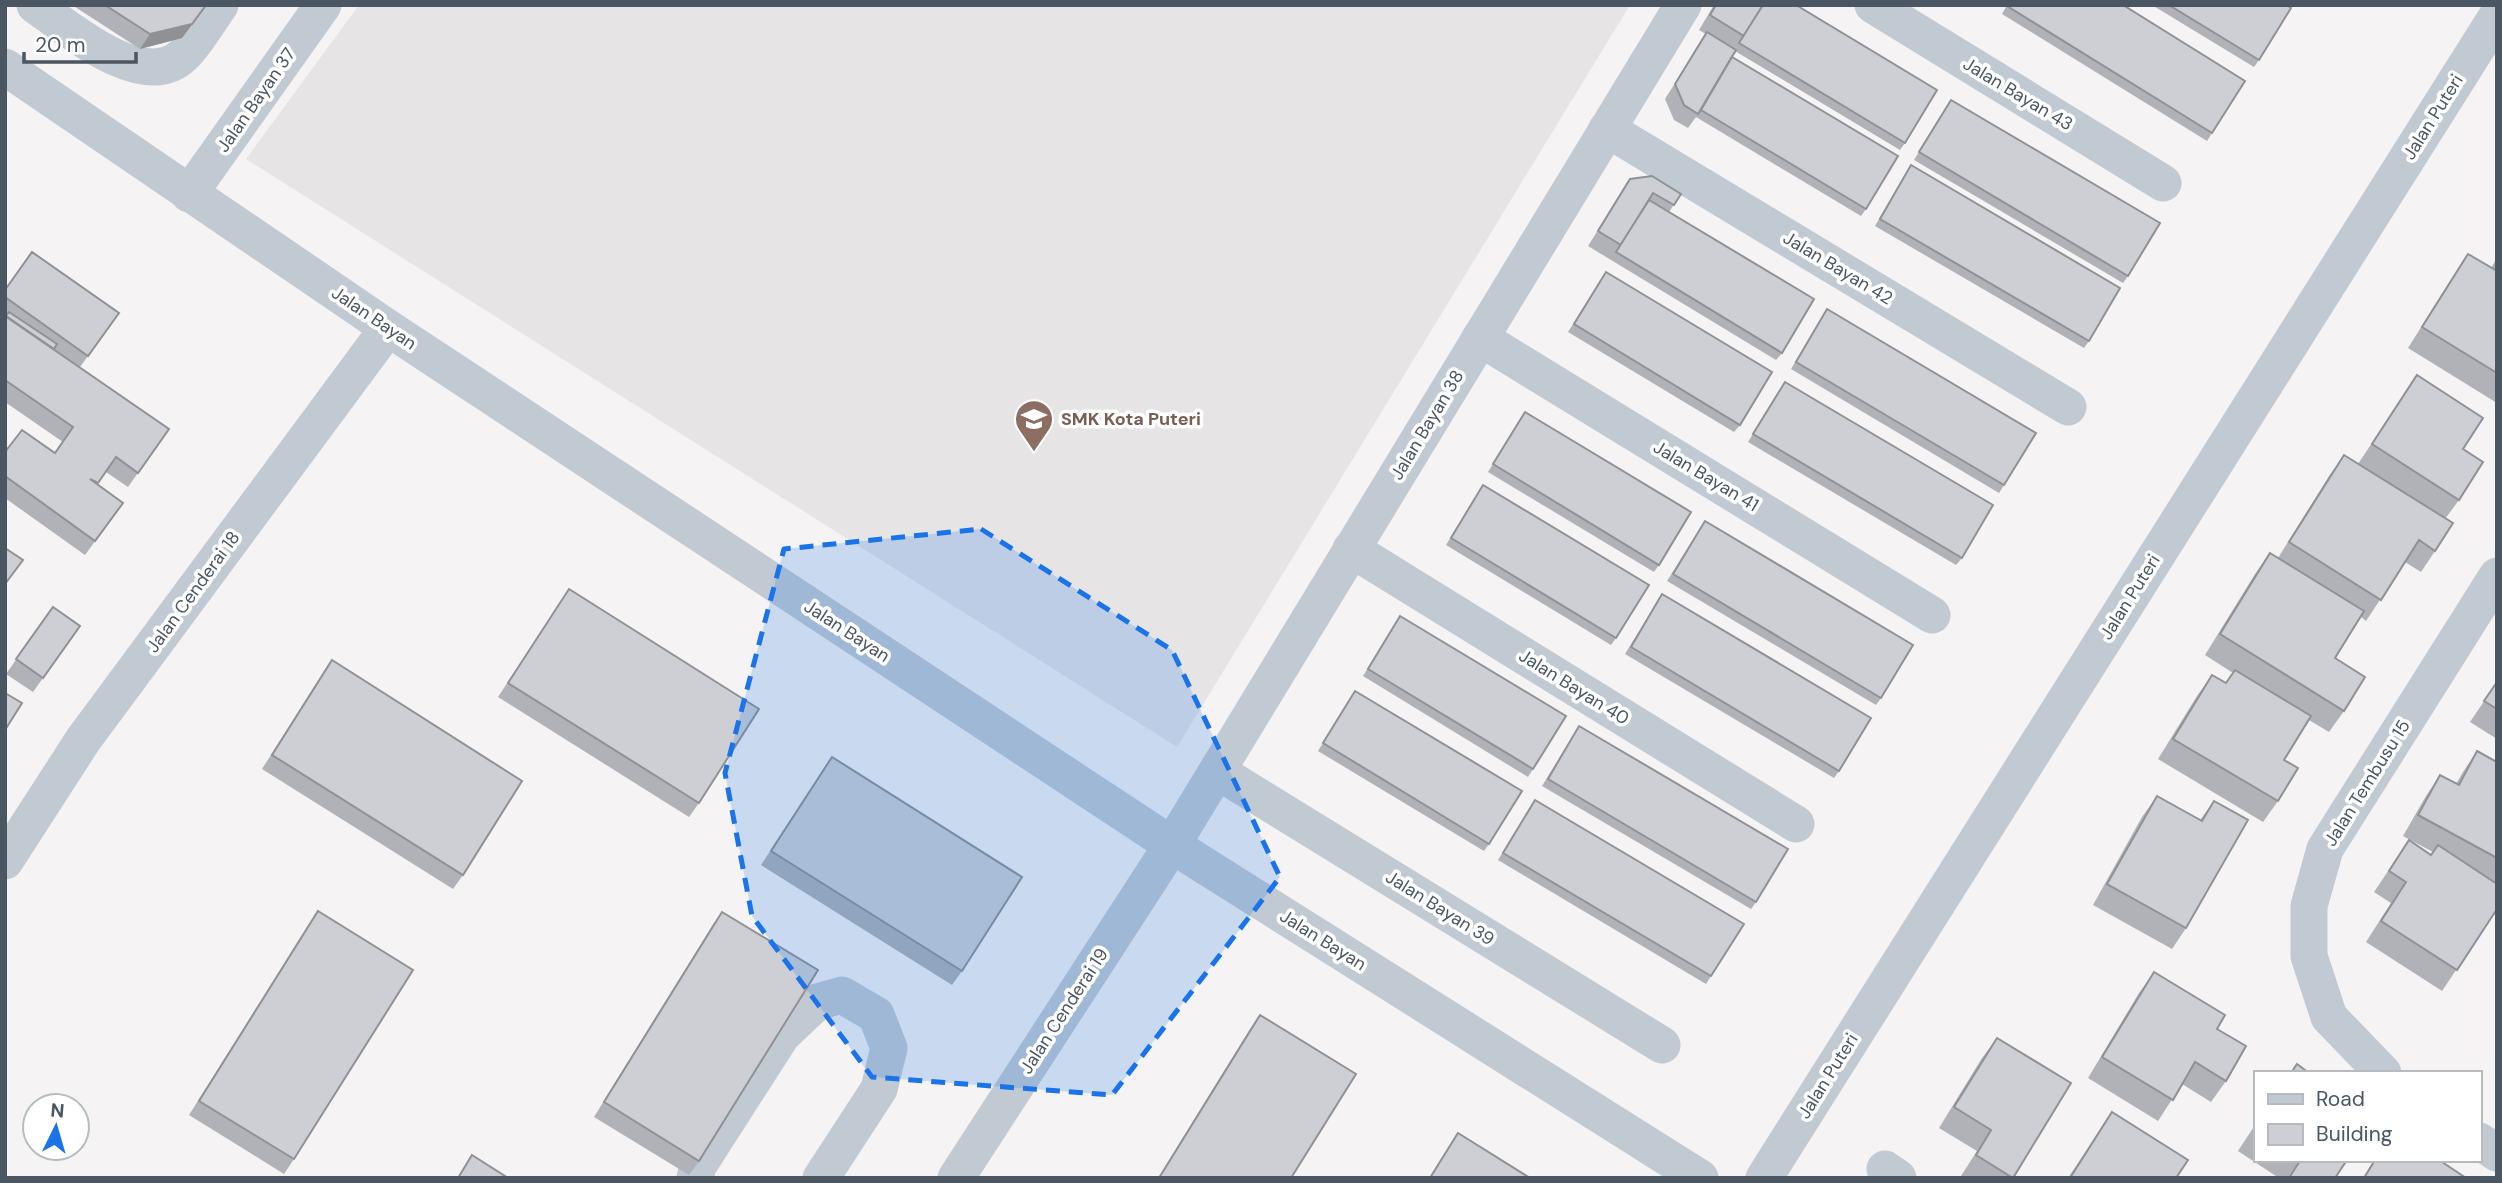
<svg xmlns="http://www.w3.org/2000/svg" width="2502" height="1183" font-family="'DM Sans',sans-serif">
<rect width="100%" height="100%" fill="#f5f3f3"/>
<!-- education -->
<path fill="#e6e4e5" d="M359,5H1630L1177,747L246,159Z"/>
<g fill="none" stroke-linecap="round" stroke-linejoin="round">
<!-- minor -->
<g stroke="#c1cad2" stroke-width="37">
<path d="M35,5C68,28 140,90 180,58C192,49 210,19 220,5"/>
<path d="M1873,5L2163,183"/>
<path d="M5,67L388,328L1172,845L1700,1178"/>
<path d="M1607,129L2068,407"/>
<path d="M189,194L323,5"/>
<path d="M1480,338L1932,615"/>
<path d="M1351,549L1796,824"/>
<path d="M1217,771L1662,1045"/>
<path d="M5,861L83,740L388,328"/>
<path d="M2383,1073L2329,1017L2309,956V906L2325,849L2497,576"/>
<path d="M2479,1141L2497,1153"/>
<path d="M1885,1169L1898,1178"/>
<path d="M695,1178L698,1166L782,1035L817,1002L842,995L876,1015L889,1048L879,1089L821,1178"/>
<path d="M956,1178L1172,845L1683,5"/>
<path d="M1764,1178L2497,16"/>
</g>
</g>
<!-- wall -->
<g fill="#b0b2b7">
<path d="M72,5H207L182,38L140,49Z"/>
<path d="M1714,5H1796L1905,143L1900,150L1735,51L1732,57L1866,209L1861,216L1696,117L1688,128L1674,120L1665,99L1706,34L1699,30Z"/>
<path d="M2007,5H2123L2212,133L2207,141L2002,14Z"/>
<path d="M2152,5H2287L2259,60L2254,67Z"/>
<path d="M1951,100L2128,276L2123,283L1914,160Z"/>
<path d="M1911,165L2089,341L2084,348L1875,226Z"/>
<path d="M1630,179L1681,194L1669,212L1782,353L1776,360L1588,246Z"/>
<path d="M2468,254L2491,268L2497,258V403L2408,348L2454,275Z"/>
<path d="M1606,272L1740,425L1734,432L1568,332Z"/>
<path d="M5,290L119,313L80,367L169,429L128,487L106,472L97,484L123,503L85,555L5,498V452L55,453L63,442L5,402Z"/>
<path d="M1827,309L2004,485L1999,493L1791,369Z"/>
<path d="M2417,375L2463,449L2459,500L2445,519L2435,551L2421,572L2405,562L2366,621L2361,617L2335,658L2344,711L2329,732L2309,720L2284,760L2278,801L2263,822L2158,759L2197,696L2212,675L2226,683L2233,673L2205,655L2255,574L2270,553L2278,558L2329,476L2344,455L2358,464Z"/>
<path d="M1785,382L1962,558L1956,565L1748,442Z"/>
<path d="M1525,412L1659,565L1654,572L1488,472Z"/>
<path d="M1483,485L1616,638L1611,645L1446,545Z"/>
<path d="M1705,521L1881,698L1876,705L1667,581Z"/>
<path d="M569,589L699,803L689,817L498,697Z"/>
<path d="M1662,594L1839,771L1834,778L1625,654Z"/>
<path d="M53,607L80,626L33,692L6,674Z"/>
<path d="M1400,616L1533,769L1528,777L1363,676Z"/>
<path d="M332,660L463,875L453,889L262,769Z"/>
<path d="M2497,682V739L2470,722Z"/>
<path d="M1355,691L1489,844L1484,851L1318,751Z"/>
<path d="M1579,726L1756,902L1751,909L1542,786Z"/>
<path d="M2477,751L2497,762V909L2442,991L2366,942L2391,903L2374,892L2409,840L2431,855L2433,852L2403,836L2426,796L2440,775L2456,784L2463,772Z"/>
<path d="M832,757L962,971L952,985L761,865Z"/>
<path d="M2157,796L2200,820L2214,801L2186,928L2172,949L2093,905L2142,817Z"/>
<path d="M1535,800L1711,976L1706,984L1498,860Z"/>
<path d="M318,911L294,1159L284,1174L189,1115Z"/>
<path d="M722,912L699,1161L689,1175L594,1117L712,926Z"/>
<path d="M2154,972L2217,1029L2226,1081L2211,1102L2182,1084L2158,1121L2088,1078L2139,993Z"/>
<path d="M1260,1015L1291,1178H1158L1250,1029Z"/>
<path d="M1997,1038L2013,1178H1965L1961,1176L1977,1151L1939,1128L1982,1058Z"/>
<path d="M2112,1112L2176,1178H2068Z"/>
<path d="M2255,1125V1160H2347L2335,1178H2279L2238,1151Z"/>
<path d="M1458,1133L1530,1178H1429Z"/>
<path d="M2374,1160H2439L2466,1178H2363Z"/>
</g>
<!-- shaded-wall -->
<path fill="#909195" d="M207,5L182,38L140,49L150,34Z"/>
<!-- building -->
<g fill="#cdcfd5" stroke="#909195" stroke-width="2">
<path d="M105,5H206L192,24L150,34Z"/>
<path d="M1716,5H1763L1744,36L1710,15Z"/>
<path d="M1763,5H1796L1937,90L1905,143L1739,43Z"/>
<path d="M2007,5H2123L2245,81L2212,133L2007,6Z"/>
<path d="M2169,5H2287L2291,8L2259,60Z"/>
<path d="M1707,32L1736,50L1698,114L1684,105L1675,84Z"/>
<path d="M1732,57L1898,156L1866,209L1701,110Z"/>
<path d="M1951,100L2160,223L2128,276L1919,152Z"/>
<path d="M1911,165L2120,288L2089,341L1880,219Z"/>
<path d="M1652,176L1681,194L1674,205L1653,193L1621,245L1598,231L1630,179Z"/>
<path d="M1649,200L1814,299L1782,353L1616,252Z"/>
<path d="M32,252L119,313L88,356L5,297V290Z"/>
<path d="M2468,254L2497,271V373L2422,327Z"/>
<path d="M1606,272L1772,372L1740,425L1574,324Z"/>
<path d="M1827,309L2036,433L2004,485L1796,362Z"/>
<path d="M9,312L57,344L54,349L6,316Z"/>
<path d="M5,316L169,429L138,473L116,457L98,483L90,479L123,503L95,541L5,476V452L22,430L55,453L73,427L5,380Z"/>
<path d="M2417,375L2483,418L2463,449L2483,462L2459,500L2372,444Z"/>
<path d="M1785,382L1993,505L1962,558L1753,434Z"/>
<path d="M1525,412L1691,512L1659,565L1493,464Z"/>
<path d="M2344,455L2453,523L2435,551L2419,540L2381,600L2289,542Z"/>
<path d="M1483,485L1649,585L1616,638L1451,538Z"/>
<path d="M1705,521L1913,645L1881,698L1673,574Z"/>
<path d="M5,548L23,560L5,584Z"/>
<path d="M2270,553L2364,611L2335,658L2365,677L2344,711L2220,634Z"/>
<path d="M569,589L759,709L699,803L508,683Z"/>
<path d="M1662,594L1871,718L1839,771L1631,647Z"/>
<path d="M53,607L80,626L43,678L16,659Z"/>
<path d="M1400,616L1566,716L1533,769L1368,669Z"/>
<path d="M332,660L522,781L463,875L272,755Z"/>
<path d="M2235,670L2311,716L2284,760L2298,768L2278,801L2173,739L2212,675L2226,683Z"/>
<path d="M2497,682V709L2484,701Z"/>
<path d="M1355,691L1522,791L1489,844L1323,743Z"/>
<path d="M5,693L22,703L5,730Z"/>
<path d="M1579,726L1788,849L1756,902L1548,779Z"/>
<path d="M2477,751L2497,762V858L2418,815L2440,775L2459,785Z"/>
<path d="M832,757L1022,877L962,971L771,851Z"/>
<path d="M2157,796L2202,821L2214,801L2248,820L2186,928L2107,884Z"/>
<path d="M1535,800L1744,924L1711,976L1503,853Z"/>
<path d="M2409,840L2431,855L2438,845L2497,884V909L2457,970L2381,921L2406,882L2389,871Z"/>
<path d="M318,911L413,970L294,1159L199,1101Z"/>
<path d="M722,912L818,970L699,1161L604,1102Z"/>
<path d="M2154,972L2225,1015L2217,1029L2246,1046L2226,1081L2195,1062L2173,1100L2102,1057Z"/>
<path d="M1260,1015L1356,1074L1291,1178H1159Z"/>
<path d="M1997,1038L2071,1083L2013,1178L1976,1155L1991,1130L1954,1107Z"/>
<path d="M2297,1064L2309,1073H2291Z"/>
<path d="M2112,1112L2188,1160L2176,1178H2070Z"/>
<path d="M1458,1133L1530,1178H1430Z"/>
<path d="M472,1155L508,1178H458Z"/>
<path d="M2299,1160H2347L2335,1178H2289L2300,1161Z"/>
<path d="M2375,1160H2439L2466,1178H2364Z"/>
</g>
<!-- marked area -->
<path fill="#1a73e8" fill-opacity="0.2" stroke="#1a73e8" stroke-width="5" stroke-dasharray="14 9" stroke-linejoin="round" d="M981,529L1172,650L1280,877L1112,1095L872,1077L752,916L725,773L784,549Z"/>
<!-- icons -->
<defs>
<symbol id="school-pin" viewBox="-11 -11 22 30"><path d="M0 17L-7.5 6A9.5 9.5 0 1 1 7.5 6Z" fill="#8d6e63" stroke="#fff"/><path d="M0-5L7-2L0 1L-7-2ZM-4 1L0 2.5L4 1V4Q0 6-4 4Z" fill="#fff"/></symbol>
</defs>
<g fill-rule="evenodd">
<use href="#school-pin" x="1012" y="397" width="44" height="60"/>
</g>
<g text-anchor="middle" stroke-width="7" stroke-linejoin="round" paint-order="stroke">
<!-- street labels -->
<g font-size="18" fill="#4a5661" stroke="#fff">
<text transform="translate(2018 94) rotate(31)" y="6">Jalan Bayan 43</text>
<text transform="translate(256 100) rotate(-55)" y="6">Jalan Bayan 37</text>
<text transform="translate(2433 117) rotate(-58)" y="6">Jalan Puteri</text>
<text transform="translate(1838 268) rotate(31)" y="6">Jalan Bayan 42</text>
<text transform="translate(374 318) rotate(34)" y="6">Jalan Bayan</text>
<text transform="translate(1427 425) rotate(-59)" y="6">Jalan Bayan 38</text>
<text transform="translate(1706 476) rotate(31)" y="6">Jalan Bayan 41</text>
<text transform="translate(193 592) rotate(-54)" y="6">Jalan Cenderai 18</text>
<text transform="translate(2130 597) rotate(-58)" y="6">Jalan Puteri</text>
<text transform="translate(847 631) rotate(33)" y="6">Jalan Bayan</text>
<text transform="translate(1574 687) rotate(32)" y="6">Jalan Bayan 40</text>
<text transform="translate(2367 783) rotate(-58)" y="6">Jalan Tembusu 15</text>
<text transform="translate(1440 908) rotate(32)" y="6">Jalan Bayan 39</text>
<text transform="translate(1323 940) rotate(32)" y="6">Jalan Bayan</text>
<text transform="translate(1064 1011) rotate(-57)" y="6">Jalan Cenderai 19</text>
<text transform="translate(1828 1076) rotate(-58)" y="6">Jalan Puteri</text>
</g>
<!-- education labels -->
<g font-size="18" font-weight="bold" fill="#785e54" stroke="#fff" text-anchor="start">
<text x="1061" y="425">SMK Kota Puteri</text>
</g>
</g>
<!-- border -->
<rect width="2502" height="1183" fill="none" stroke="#4a5661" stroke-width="14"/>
<!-- legend -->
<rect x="2254" y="1071" width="228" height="91" fill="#ffffff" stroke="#b7bbc0" stroke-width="2"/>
<rect x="2268" y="1094" width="35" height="10" fill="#c1cad2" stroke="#b7bbc0" stroke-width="2"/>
<text x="2316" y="1106" font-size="21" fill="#4a5661">Road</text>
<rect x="2268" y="1124" width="35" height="21" fill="#cdcfd5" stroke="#b7bbc0" stroke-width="2"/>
<text x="2316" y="1141" font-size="21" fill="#4a5661">Building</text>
<!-- north arrow -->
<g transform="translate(56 1127) rotate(5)"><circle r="33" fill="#ffffff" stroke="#b7bbc0" stroke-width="2"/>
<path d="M0-5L12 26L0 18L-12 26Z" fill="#1a73e8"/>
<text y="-10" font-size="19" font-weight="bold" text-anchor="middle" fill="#4a5661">N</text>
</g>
<!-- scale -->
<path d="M24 52v10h112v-10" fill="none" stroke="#4a5661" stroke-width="3.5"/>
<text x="35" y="52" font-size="21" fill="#4a5661" stroke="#ffffff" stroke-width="5" paint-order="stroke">20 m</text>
</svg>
